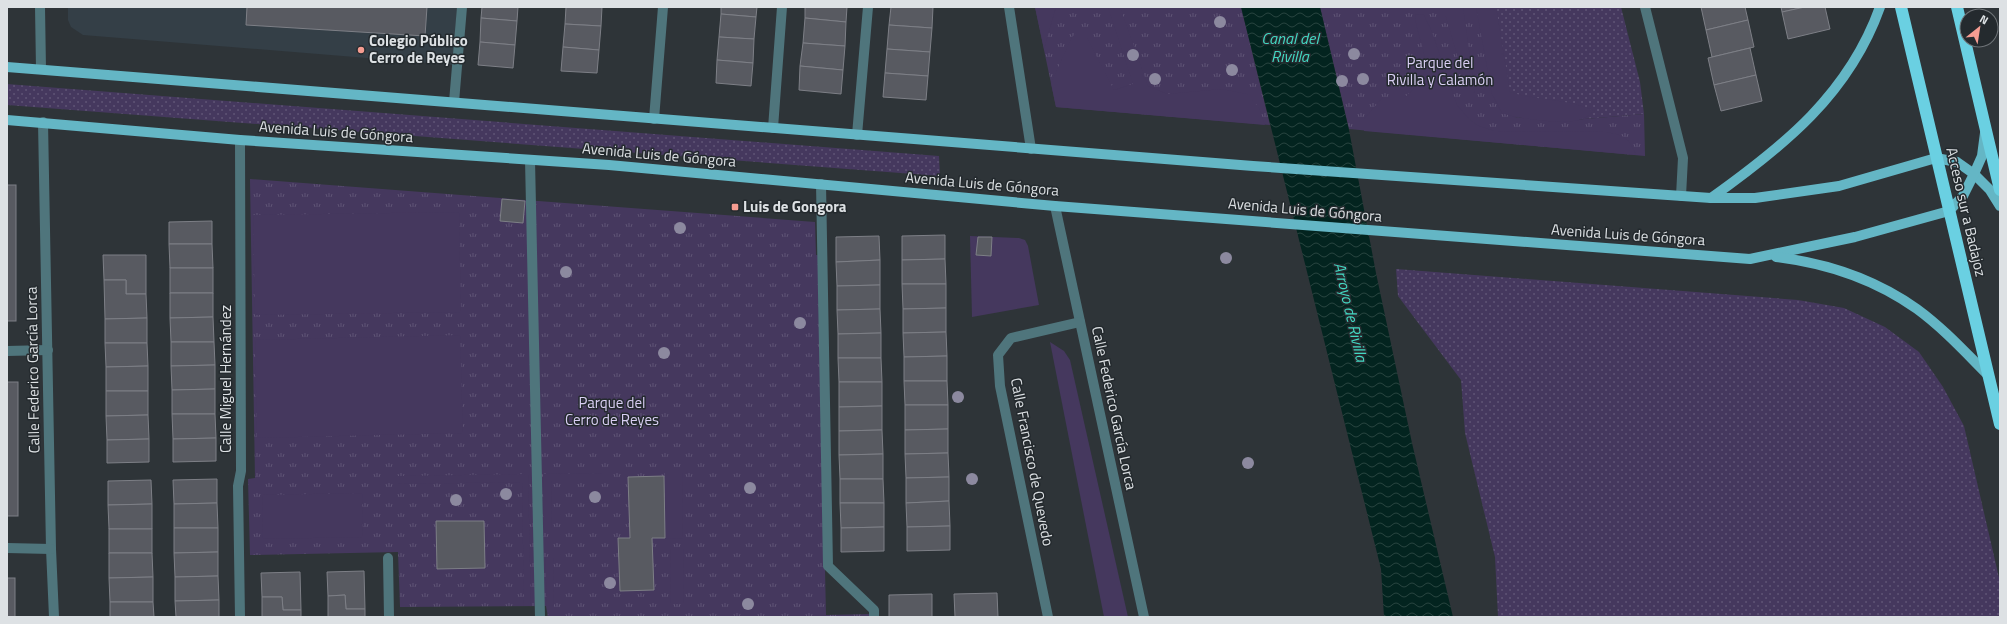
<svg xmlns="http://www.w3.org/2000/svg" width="2007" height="624" font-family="'Titillium Web',sans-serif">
<defs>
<pattern id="grass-dots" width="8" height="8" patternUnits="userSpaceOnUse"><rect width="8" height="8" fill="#45385e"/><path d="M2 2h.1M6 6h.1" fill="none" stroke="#5f5475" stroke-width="1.8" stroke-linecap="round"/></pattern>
<pattern id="park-tufts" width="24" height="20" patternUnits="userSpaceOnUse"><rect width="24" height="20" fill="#45385e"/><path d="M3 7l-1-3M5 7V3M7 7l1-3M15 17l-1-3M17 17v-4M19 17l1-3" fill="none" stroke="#5f5475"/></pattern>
<pattern id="water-waves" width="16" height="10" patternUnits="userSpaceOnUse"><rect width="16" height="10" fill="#03241f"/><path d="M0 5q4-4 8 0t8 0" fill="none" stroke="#27443f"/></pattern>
</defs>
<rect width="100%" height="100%" fill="#2e3438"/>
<!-- built -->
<path fill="#343f47" d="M68,7H457L453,65L83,35L71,27L68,20Z"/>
<!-- grass -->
<g fill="url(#grass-dots)">
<path d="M1476,7H1621L1640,82L1644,114L1561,121L1514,117Z"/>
<path d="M7,84L939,156L940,176L7,105Z"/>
<path d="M1396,269L1798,300L1844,308L1885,327L1919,352L1943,387L1964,426L2000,582V617H1498L1495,557L1465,433L1461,380L1398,296Z"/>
</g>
<!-- park -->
<g fill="url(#park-tufts)">
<path d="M1035,7H1241L1270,125L1056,107Z"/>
<path d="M1320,7H1496L1514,117L1561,121L1644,114L1645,156L1349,129Z"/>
<path d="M250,179L815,222L816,255H818L826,615L872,614V617H548L546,606L400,607L398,552L250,555L248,479L255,478Z"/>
</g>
<!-- garden -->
<g fill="#45385e">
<path d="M1035,7H1056L1044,49Z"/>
<path d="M1108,7H1120L1148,86L1167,94L1222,89L1247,94L1259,108L1265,125L1056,107L1051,83L1072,37L1079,31L1087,38L1114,90L1133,84Z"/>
<path d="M1437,7H1463L1475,93L1467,89L1446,17Z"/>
<path d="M1476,7H1496L1510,92C1537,101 1569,98 1595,111C1591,113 1586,118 1582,119C1566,125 1518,119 1502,113L1492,94Z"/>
<path d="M1415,14L1424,15L1432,32L1457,105L1469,119L1477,125L1494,131L1606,132C1624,135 1629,138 1636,155L1364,131V119L1383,97H1405C1428,78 1429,67 1420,39C1418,30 1415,23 1415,14Z"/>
<path d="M459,212L461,312L255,315L253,215Z"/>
<path d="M970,236L1019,238L1025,240L1028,246L1039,305L972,317Z"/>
<path d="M460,335L463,433L257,438L255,340Z"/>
<path d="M1050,342L1064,351L1070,360L1128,617H1104Z"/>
<path d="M665,471H682L683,538L665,539Z"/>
<path d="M602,473V481H551L552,528H544L543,474Z"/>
<path d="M528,474L531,606H524L522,482L398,484V476Z"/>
<path d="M362,493L363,537L263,539L262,495Z"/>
<path d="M670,548H683L684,604H671Z"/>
<path d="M545,557H553L554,605L547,606Z"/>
</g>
<!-- water -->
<path fill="url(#water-waves)" d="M1241,7H1320L1349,130L1376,273L1412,443L1453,617H1384L1381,569Z"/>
<!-- building -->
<g fill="#585a61" stroke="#7d7f86">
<path d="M247,7H427L425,36L246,25Z"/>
<path d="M482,7H518L517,21L481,18Z"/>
<path d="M566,7H602L601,26L565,24Z"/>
<path d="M721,7H757L756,17L721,14Z"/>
<path d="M805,7H847L846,22L805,18Z"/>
<path d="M891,7H933L932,28L889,25Z"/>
<path d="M1701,7H1745L1748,20L1706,30Z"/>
<path d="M1781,7H1805L1782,12Z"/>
<path d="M1805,7H1825L1830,29L1788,39L1782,12Z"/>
<path d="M721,14L756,17L754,39L719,37Z"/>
<path d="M481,18L517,21L515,45L480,42Z"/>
<path d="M805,18L846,22L845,46L803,43Z"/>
<path d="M1748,20L1754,47L1712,57L1706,30Z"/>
<path d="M565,24L601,26L599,50L563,47Z"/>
<path d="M889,25L932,28L930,52L887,49Z"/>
<path d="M719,37L754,39L753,63L717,60Z"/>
<path d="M480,42L515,45L513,68L478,65Z"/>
<path d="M803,43L845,46L843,70L800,66Z"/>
<path d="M563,47L599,50L597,73L561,71Z"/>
<path d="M1750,48L1756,75L1714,85L1708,58Z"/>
<path d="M887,49L930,52L928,76L885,73Z"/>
<path d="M717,60L753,63L751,86L716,83Z"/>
<path d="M800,66L843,70L841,94L799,90Z"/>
<path d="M885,73L928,76L926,100L883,97Z"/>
<path d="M1756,75L1762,101L1721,111L1714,85Z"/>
<rect x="7" y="185" width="9" height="136"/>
<path d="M502,199L525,201L523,223L500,221Z"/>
<path d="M212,221V244H169V222Z"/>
<path d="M945,235V259L902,260V236Z"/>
<path d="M879,236L880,260L836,262V237Z"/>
<path d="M978,237H992L991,256L976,255Z"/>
<path d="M169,244H212L213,268H170Z"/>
<path d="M103,255H146V294H126V280H104Z"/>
<path d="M945,259L946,284H902V260Z"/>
<path d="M880,260V285L837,286L836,262Z"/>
<rect x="170" y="268" width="43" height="25"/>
<path d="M104,280H126V294H146L147,318L105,319Z"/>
<path d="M902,284H946V308L903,309Z"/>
<path d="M880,285V309L837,310V286Z"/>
<path d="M170,293H213V317L170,318Z"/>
<path d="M946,308V332L903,333V309Z"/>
<path d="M880,309L881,333L838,334L837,310Z"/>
<path d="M213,317L214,342H171L170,318Z"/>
<path d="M147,318V343H105V319Z"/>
<path d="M946,332L947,356L904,357L903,333Z"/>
<path d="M881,333V358H838V334Z"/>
<path d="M171,342H214L215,365L171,366Z"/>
<path d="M105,343H147L148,366L106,367Z"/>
<path d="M947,356V381H904V357Z"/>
<path d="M838,358H881L882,382H839Z"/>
<path d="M215,365V389L172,390L171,366Z"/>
<path d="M148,366V391H106V367Z"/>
<path d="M904,381H947L948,405H905Z"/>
<rect x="7" y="382" width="11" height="134"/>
<path d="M839,382H882V406L839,407Z"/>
<path d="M215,389V414H172V390Z"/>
<path d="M106,391H148V415L106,416Z"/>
<path d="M905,405H948V429L905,430Z"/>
<path d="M882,406V430L839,431V407Z"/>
<path d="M172,414H215L216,438L173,439Z"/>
<path d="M148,415L149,439L107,440L106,416Z"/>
<path d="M948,429V453L905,454V430Z"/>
<path d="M882,430L883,454L839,455V431Z"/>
<path d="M216,438V461L173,462V439Z"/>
<path d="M149,439V462L107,463V440Z"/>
<path d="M948,453L949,477L906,478L905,454Z"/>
<path d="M883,454V479H840L839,455Z"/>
<path d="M664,476L665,538H652L654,590L620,591L618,538H630L628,477Z"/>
<path d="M949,477V501L906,503V478Z"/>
<path d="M217,479V503L174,504L173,480Z"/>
<path d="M840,479H883L884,503H840Z"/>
<path d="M151,480L152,504L108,505V481Z"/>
<path d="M949,501L950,526L907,527L906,503Z"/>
<path d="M217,503L218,528H174V504Z"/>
<path d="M840,503H884V527L841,528Z"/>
<path d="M152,504V529H109L108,505Z"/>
<path d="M436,521H484L485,568L437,569Z"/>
<path d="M950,526V550L907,551V527Z"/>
<path d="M884,527V551L841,552V528Z"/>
<path d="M174,528H218V552L174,553Z"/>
<rect x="109" y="529" width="43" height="24"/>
<path d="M218,552V576L175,577L174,553Z"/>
<path d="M109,553H152L153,577L109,578Z"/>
<path d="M364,571L365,609H346L345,595L328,596L327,572Z"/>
<path d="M300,572L301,610H283L282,597H262L261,573Z"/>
<path d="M218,576L219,600L175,601V577Z"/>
<path d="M153,577V602H110L109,578Z"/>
<rect x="7" y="578" width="8" height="39"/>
<path d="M997,593L998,617H955L954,594Z"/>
<path d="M932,594V617H889V595Z"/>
<path d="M345,595L346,609H365V617H328V596Z"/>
<path d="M262,597H282L283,610H301V617H262Z"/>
<path d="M219,600V617H176L175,601Z"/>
<path d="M110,602H153L154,617H110Z"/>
</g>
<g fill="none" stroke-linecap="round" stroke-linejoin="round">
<!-- minor -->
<g stroke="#4f757c" stroke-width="10">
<path d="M40,7L41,69"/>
<path d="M1009,7L1031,149"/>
<path d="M1645,7L1683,158L1681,196"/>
<path d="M454,102L462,7"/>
<path d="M654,119L663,7"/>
<path d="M43,122L51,549L54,617"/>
<path d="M773,128L782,7"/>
<path d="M857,135L868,7"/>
<path d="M530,160L540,617"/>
<path d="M821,184L828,566L874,610V617"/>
<path d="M1055,206L1144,617"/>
<path d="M7,351L48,350"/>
<path d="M7,548L51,549"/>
<path d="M388,558L389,617"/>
<path d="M240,617L238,486L241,471L240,140"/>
<path d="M1048,617L1000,386L998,355L1011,338L1080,322"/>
</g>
<!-- major -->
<g stroke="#64b6c5" stroke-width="10">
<path d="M7,67L1253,166L1711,198H1755L1839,186L1936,158L1957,162L1974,174L1990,190L2000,206"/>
<path d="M7,120L240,140L609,165L1055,206L1750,259L1855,237L1949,211L1963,196L1974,174L1982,156L1985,133"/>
<path d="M1711,198C1784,146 1849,94 1880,7"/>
<path d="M1776,257C1826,263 1876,280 1917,309C1943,328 1965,352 1988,375"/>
</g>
<!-- highway -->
<g stroke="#6ad0e2" stroke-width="12">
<path d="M1901,7L2000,424"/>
<path d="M1957,7L2000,190"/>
</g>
</g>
<!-- trees -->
<g fill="#8c899f">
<circle cx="1220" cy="22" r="6"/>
<circle cx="1354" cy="54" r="6"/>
<circle cx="1133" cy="55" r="6"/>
<circle cx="1232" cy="70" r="6"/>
<circle cx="1155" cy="79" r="6"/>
<circle cx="1363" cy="79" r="6"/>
<circle cx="1342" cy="81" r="6"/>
<circle cx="680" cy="228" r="6"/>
<circle cx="1226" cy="258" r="6"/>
<circle cx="566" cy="272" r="6"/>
<circle cx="800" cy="323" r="6"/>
<circle cx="664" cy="353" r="6"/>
<circle cx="958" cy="397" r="6"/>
<circle cx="1248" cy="463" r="6"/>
<circle cx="972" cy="479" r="6"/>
<circle cx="750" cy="488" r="6"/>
<circle cx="506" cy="494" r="6"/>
<circle cx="595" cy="497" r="6"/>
<circle cx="456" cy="500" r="6"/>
<circle cx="610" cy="583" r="6"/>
<circle cx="748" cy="604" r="6"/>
</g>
<!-- markers -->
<g fill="#f59c91" stroke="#242a2e" stroke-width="1.5">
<circle cx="361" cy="50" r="4"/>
<rect x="731" y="203" width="8" height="8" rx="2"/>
</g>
<g text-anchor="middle" stroke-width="3" stroke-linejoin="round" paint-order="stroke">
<!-- poi labels -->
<g font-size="15" font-weight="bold" fill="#dde1e4" stroke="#242a2e" text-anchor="start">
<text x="369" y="46">Colegio Público<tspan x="369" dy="17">Cerro de Reyes</tspan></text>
<text x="743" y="212">Luis de Gongora</text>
</g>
<!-- park labels -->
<g font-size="15" fill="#d9cef3" stroke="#242a2e">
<text x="1440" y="68">Parque del<tspan x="1440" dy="17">Rivilla y Calamón</tspan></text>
<text x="612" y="408">Parque del<tspan x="612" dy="17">Cerro de Reyes</tspan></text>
</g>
<!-- street labels -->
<g font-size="15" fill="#dde1e4" stroke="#242a2e">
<text transform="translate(336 132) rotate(4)" y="5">Avenida Luis de Góngora</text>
<text transform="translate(659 155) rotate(5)" y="5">Avenida Luis de Góngora</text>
<text transform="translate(982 184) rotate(5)" y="5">Avenida Luis de Góngora</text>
<text transform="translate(1305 210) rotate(5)" y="5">Avenida Luis de Góngora</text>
<text transform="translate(1966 212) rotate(77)" y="5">Acceso sur a Badajoz</text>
<text transform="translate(1628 235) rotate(4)" y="5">Avenida Luis de Góngora</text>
<text transform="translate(33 370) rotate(-91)" y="5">Calle Federico García Lorca</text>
<text transform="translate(226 379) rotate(-90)" y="5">Calle Miguel Hernández</text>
<text transform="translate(1114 408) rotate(78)" y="5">Calle Federico García Lorca</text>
<text transform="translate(1032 462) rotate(79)" y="5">Calle Francisco de Quevedo</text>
</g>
<!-- water labels -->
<g font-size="16" font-style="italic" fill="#43d9c3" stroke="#242a2e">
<text x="1290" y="44">Canal del<tspan x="1290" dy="18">Rivilla</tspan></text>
<text transform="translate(1351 312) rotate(77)" y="6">Arroyo de Rivilla</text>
</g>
</g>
<!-- border -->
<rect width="2007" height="624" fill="none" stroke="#dde1e4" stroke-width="16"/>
<!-- north arrow -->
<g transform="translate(1979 28) rotate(30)"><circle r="19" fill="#242a2e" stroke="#6e7377"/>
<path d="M0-3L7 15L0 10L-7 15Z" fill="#f59c91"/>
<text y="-6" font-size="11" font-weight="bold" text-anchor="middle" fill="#dde1e4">N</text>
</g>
</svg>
